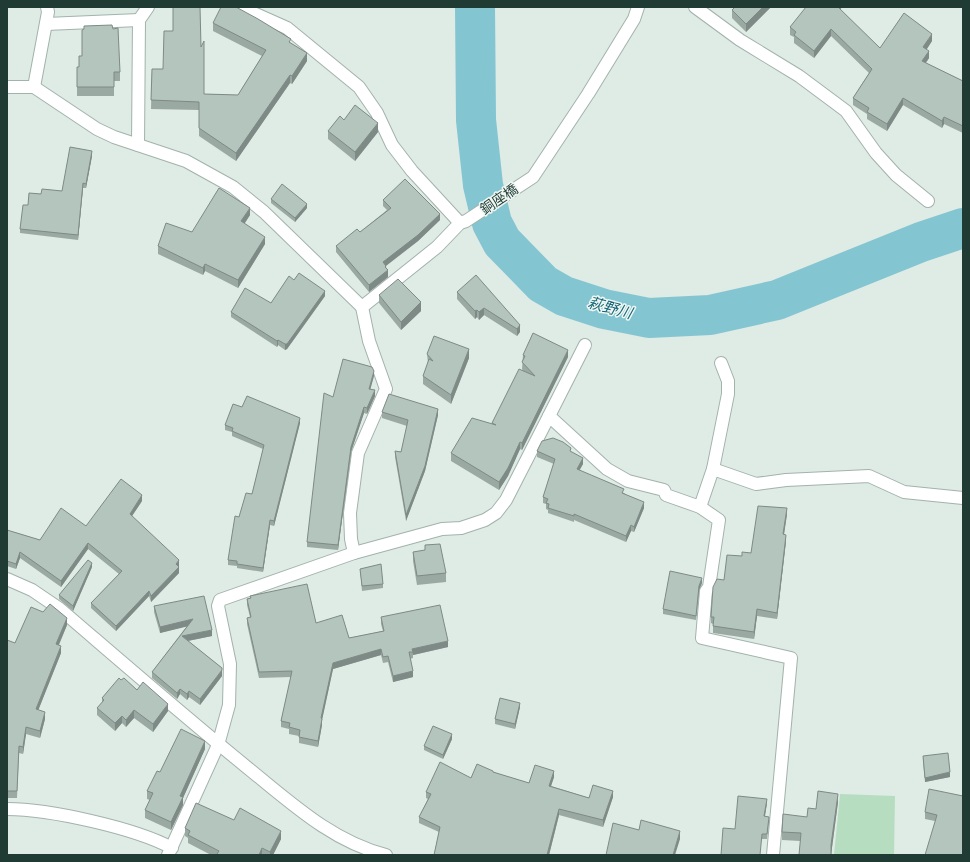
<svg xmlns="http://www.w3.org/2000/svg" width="970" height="862" font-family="'Open Sans','Noto Sans JP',sans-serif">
<rect width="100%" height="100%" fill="#dfebe5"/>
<!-- green -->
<path fill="#b7ddc1" d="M840,794L895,796L894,855H834Z"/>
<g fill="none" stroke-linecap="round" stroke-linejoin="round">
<!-- river -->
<path stroke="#84c5d2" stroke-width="40" d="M475,7L476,120L483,185L492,223L502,242L543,284L564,296L604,309L649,318L710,315L777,300L921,242L963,228"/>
<defs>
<g id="minor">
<path d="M240,7L287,28L359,87L377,113L392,145L412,171L460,223"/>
<path d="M695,7L740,40L799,76L846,111L876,153L896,175L928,201"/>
<path d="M46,24L139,20"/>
<path d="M7,87H34L97,129L114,137L186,161L233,187L264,212L362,307"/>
<path d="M34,87L48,12L47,7"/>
<path d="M138,145L139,20L148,7"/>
<path d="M549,416L585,345"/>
<path d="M713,469L728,394V381L721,363"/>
<path d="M700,507L713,469L756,484L786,480L869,476L904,492L963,498"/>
<path d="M354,553L351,539L350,513L358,453L386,389L369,341L362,307L437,247L460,223L466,221L533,177L588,94L634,19L638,7"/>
<path d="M7,579L32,590L60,609C123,663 185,717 249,769C291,803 333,842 386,855"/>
<path d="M7,809C49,809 135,828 172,848"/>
<path d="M168,855L218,745L229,705L230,664L218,606L220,600L354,553L442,529L461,528L485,520L496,513L506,500L549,416L607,469L628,481L664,490L666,495L700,507L719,520L709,587L706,591L702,638L791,658L773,855"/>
</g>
</defs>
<!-- minor casing -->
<use href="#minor" stroke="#a2b3ac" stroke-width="14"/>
<!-- minor -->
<use href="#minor" stroke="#fff" stroke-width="12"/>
</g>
<!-- wall -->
<g fill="#9ba9a3">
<path d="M735,7H771L746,32L732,18V10Z"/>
<path d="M840,10L880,48L932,41L926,50L929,58L926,63L963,81V133L944,124L942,128L903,105L887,131L867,119V114L853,105V98L869,73L831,36L814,58L794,43V37L790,35V27Z"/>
<path d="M213,23L291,43L307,61L292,84L290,83L236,161L199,136V110L151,109L152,69H163L201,47L204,94L238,95L262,56L213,31Z"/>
<path d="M77,67L120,72V81H114V96H77Z"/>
<path d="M344,120L378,132L355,161L328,139V131Z"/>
<path d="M92,156L86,188H83L78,240L20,233V229L28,205L41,194L62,191Z"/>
<path d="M271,199L307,208L295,222L271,203Z"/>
<path d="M383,200L440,220L418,241L386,266L388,277L369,292L336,252V246L360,232L387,210L383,206Z"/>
<path d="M250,215L244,224L265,244L238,288L205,271L203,275L158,254V246L192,232Z"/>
<path d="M294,280L325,296L287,349L285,350L278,345L277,347L231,317V312L271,303Z"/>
<path d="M457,292L520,325V332L517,336L484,315L479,320L477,317L475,319L457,299Z"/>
<path d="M379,295L421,311L401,330L379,303Z"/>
<path d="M427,354L469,358L451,404L423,384V376L428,363Z"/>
<path d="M523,355L568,357L522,450L520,449L508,476L499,490L451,461V453L492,424V423L524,372L522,369Z"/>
<path d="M374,376L370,389L375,396L367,414L364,413L351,452L338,550L307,547V542Z"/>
<path d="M242,407L300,423L274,526L270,525L263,572L237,568V566L228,565V560L239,517L252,494L263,449L232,436V432L225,430V425Z"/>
<path d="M382,412L438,415L425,471L406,521L395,457V451L401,452L407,426L382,418Z"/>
<path d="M537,451L571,452L583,464L579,470L624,493L644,508L634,532L631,531L626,542L574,520V522L548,513V510L546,509V504L543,503V497L554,464L537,457Z"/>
<path d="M142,501L132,516L179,566V573L151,602L149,596L116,631L91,608V603L119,574L88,549L61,587L20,558L16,569L7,566V530L40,540L86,526Z"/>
<path d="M787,514L784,534L786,541L777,619L757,616L754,639L713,633V624L711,623V617L724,580L742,556L751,553Z"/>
<path d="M413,552L446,573V582L417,585L413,561Z"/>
<path d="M92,567L73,611L59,599V595Z"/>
<path d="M360,569L383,584V588L362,591Z"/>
<path d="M702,583L699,590L696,620L663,614V609Z"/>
<path d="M250,596L316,623L349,638L383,631L381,624V617L448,647L413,655V658L410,659L413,677L393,682L388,662L383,663L381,655L333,669L322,719V725L318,747L299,743V736L289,734V729L281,727V721L291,677L259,678L247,624V618L250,617L247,605V599L250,598Z"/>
<path d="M154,606L212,636L188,641L222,668V676L200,705L189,697L187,700L180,694L177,699L152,678V672L187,626L160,633L154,612Z"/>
<path d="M67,625L59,645L61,653L38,710L45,719L40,738L26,734L23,754L19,753L17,798H7V640L15,643Z"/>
<path d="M121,680L137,690L168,711L153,732L134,718L126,727L122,723L115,731L97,715V708L102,703V698Z"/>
<path d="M520,707L515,729L495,724V719Z"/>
<path d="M452,739L443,759L424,750V746Z"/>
<path d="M205,749L183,798V805L171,830L145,818V810L150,800L147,799V791L160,772Z"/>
<path d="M923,756L950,777L925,782L923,761Z"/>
<path d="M493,772L529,783L554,777L551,786L589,798L613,797L603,827L559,815L549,855H434L439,832L419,823V817L428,799L426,798V792Z"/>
<path d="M963,796L935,821L925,819V812Z"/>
<path d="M838,802L831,855L800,841L782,840V832L807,817L816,809Z"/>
<path d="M767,803L765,816L769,821L767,839H762L735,829Z"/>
<path d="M234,820L281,839L273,855H211L188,843V838L185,836V828Z"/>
</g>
<!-- shaded-wall -->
<g fill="#7e8a85">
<path d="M763,7H771L746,32V24Z"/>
<path d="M837,7H842L837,14Z"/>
<path d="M831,29V36L814,58V51Z"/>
<path d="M932,34V41L923,55V47Z"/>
<path d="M929,51V58L922,68V61Z"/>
<path d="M307,53V61L292,84V76Z"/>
<path d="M290,75V83L236,161V153Z"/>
<path d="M903,98V105L887,131V124Z"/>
<path d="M944,117V124L942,128V121Z"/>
<path d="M378,123V132L355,161V152Z"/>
<path d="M92,151V156L86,188V184Z"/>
<path d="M83,183V188L78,240V235Z"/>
<path d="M307,204V208L295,222V218Z"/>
<path d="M250,208V215L241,229V221Z"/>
<path d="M440,214V220L418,241L383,268V262Z"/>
<path d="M265,237V244L238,288V280Z"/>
<path d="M205,264V271L203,275V268Z"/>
<path d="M386,266V272L388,270V277L369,292V285Z"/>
<path d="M325,291V296L287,349L285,350V344Z"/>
<path d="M421,302V311L401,330V322Z"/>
<path d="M484,308V315L479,320V312Z"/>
<path d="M477,310V317L475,319V311Z"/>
<path d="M520,325V332L517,336V329Z"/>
<path d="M278,340V345L277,347V341Z"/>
<path d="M469,349V358L451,404V395Z"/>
<path d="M568,350V357L522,450V443Z"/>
<path d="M374,371V376L369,394V389Z"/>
<path d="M375,390V396L367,414V408Z"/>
<path d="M364,407V413L351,452L338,550V545L351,447Z"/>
<path d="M438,409V415L425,471L406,521V515Z"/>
<path d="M300,418V423L274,526V521Z"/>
<path d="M520,442V449L508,476L499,490V482Z"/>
<path d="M583,458V464L577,475V469Z"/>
<path d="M142,495V501L130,519V514Z"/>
<path d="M644,502V508L634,532V527Z"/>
<path d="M787,508V514L783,541V534Z"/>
<path d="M270,520V525L263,572V568Z"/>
<path d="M631,525V531L626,542V536Z"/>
<path d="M786,535V541L777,619V613Z"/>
<path d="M88,543V549L61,587V581Z"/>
<path d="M20,552V558L16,569V564Z"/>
<path d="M179,560V566L176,569V564Z"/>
<path d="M92,563V567L73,611V606Z"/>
<path d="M179,567V573L151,602V596Z"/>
<path d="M702,578V583L699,590L696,620L699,586Z"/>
<path d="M149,591V596L116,631V626Z"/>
<path d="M757,609V616L754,639V632Z"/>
<path d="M67,618V625L56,651V644Z"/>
<path d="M193,619V625L160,633V627Z"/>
<path d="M212,630V636L182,642V636Z"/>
<path d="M448,641V647L413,655L412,649Z"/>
<path d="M61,646V653L36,716V709Z"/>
<path d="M381,649V655L333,669L321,725V718L333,663Z"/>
<path d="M222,670V676L200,705V699Z"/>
<path d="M413,671V677L393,682V676Z"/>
<path d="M180,689V694L177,699V693Z"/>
<path d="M189,691V697L187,700V694Z"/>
<path d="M520,703V707L515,729V724Z"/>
<path d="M168,704V711L153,732V724Z"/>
<path d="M134,710V718L126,727V720Z"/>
<path d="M45,712V719L40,738V731Z"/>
<path d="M122,716V723L115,731V723Z"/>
<path d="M322,719V725L318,747V741Z"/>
<path d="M26,727V734L23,754V747Z"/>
<path d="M452,734V739L443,759V755Z"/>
<path d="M205,741V749L183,798V805L171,830V822L180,796Z"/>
<path d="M554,771V777L549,792V786Z"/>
<path d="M950,772V777L925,782V778Z"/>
<path d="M613,791V797L603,827V820Z"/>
<path d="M838,794V802L831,855V845Z"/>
<path d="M767,799V803L764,821V816Z"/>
<path d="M559,809V815L549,855H547Z"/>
<path d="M281,831V839L273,855H270V852Z"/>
<path d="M680,831V839L675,855H673Z"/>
<path d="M262,848V855H259Z"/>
</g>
<!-- building -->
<g fill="#b4c5be" stroke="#7e8a85">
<path d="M173,7H200L201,47L204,41V94L238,95L266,50L213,23L221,7H236L258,19L291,39L289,42L307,53L292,76L290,75L236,153L199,128V102L151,100L152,69H163L164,31H173Z"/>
<path d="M735,7H763L746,24L732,10Z"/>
<path d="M806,7H838L880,48L904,13L932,34L923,47L929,51L922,61L963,81V126L944,117L942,121L903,98L887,124L867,112L869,108L853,98L872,69L831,29L814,51L794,35L796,32L790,27Z"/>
<path d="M112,25L113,29L118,28L120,72H114V87H77V67H79V56H82V30L84,29V26Z"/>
<path d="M355,105L378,123L355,152L328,131L340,116L344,120Z"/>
<path d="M70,147L92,151L86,184L83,183L78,235L20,229L23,205H28L29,193L41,194L42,189L62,191Z"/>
<path d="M405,179L440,214L418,235L383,262L386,266L385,267L388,270L369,285L336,246L357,229L360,232L391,208L383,200Z"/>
<path d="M282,184L307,204L295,218L271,199Z"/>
<path d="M219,188L250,208L241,221L265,237L238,280L205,264L203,268L158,246L166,223L192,232Z"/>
<path d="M299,273L325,291L287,344H285L278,340L277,341L231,312L245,288L271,303L289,276L294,280Z"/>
<path d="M476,275L520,325L517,329L484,308L479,312L477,310L475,311L457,292Z"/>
<path d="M398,279L421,302L401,322L379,295Z"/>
<path d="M533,333L568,350L522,443L520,442L508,468L499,482L451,453L472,418L496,425L492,423L519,369L535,376L522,362L525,356L523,355Z"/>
<path d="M434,336L469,349L451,395L423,376L429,359L433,361L427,354Z"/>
<path d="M343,359L372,367L374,371L369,389L375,390L367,408L364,407L351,447L338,545L307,542L324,393L333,397Z"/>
<path d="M389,394L438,409L425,466L406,515L395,451L401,452L408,420L382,412Z"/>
<path d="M247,396L300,418L274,521L270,520L263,568L237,564V561L228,560L235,516L239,517L246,493L252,494L264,445L232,431L233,428L225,425L233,404L242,407Z"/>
<path d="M553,438L563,442L571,448L570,451L583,458L577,469L624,489L622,493L644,502L634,527L631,525L626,536L574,514V516L548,508L549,504L546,503L548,499L543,497L555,459L537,451L542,441Z"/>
<path d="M121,479L142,495L130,514L179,560L176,564L179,567L151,596L149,591L116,626L91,603L122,571L88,543L61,581L20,552L16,564L7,561V530L40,540L61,508L86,526Z"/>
<path d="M758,506L787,508L783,534L786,535L777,613L757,609L754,632L713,626L714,617H711L713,587L717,579L724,580L727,555L742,556V552L751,553Z"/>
<path d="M440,544L446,573L417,576L413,552L425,550V545Z"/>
<path d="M88,560L92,563L73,606L59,595Z"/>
<path d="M381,564L383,584L362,586L360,569Z"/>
<path d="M670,571L702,578L699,586L696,616L663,609Z"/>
<path d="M307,584L316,623L342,615L349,638L384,631L381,617L440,605L448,641L412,649L413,652H409L413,671L393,676L388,656L383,657L381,649L333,663L321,718L322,719L318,741L299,737L300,730L289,727L290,723L281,721L292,671L259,672L247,618L251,617L247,599L251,598L250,596Z"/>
<path d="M204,596L212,630L182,636L222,668V670L200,699L189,691L187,694L180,689L177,693L152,672L193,619L160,627L154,606Z"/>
<path d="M50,604L67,618L56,644L61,646L36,709L45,712L40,731L26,727L23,747L19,746L17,791H7V640L15,643L31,607L43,612Z"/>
<path d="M119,678L121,680L124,678L137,690L143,682L168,704L153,724L134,710L126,720L122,716L115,723L97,708L104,700L102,698Z"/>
<path d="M500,698L520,703L515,724L495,719Z"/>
<path d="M433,726L452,734L443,755L424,746Z"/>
<path d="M181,729L205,741L180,796L183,797L171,822L145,810L153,793L147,791L157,771L160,772Z"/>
<path d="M948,753L950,772L925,778L923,756Z"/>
<path d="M440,762L471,778L477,764L493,771V772L529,783L535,765L554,771L549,786L589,798L593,785L613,791L603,820L559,809L547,855H434L440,827L419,817L431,794L426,792Z"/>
<path d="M929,789L963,796V855H925L937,815L925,812Z"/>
<path d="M818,791L838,794L831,845V855H799L801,833L782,832L783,814L807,817L808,808L816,809Z"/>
<path d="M738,796L767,799L764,816L769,817L767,834H762L760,855H721L723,828L735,829Z"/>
<path d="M196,803L234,820L240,808L281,831L270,852L262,848L259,855H219L217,854L219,851L188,835L190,831L185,828Z"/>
<path d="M641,820L680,831L673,855H606L613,823L639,830Z"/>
</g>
<g text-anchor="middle" stroke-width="3" stroke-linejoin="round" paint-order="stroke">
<!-- street labels -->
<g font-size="14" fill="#1f3b34" stroke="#eff7f3">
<text transform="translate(499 199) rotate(-34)" y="5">銅座橋</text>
</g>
<!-- water labels -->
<g font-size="15" font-style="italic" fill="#196778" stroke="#eff7f3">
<text transform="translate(610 308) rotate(15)" y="5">萩野川</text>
</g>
</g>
<!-- border -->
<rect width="970" height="862" fill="none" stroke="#1f3b34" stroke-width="16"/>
</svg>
